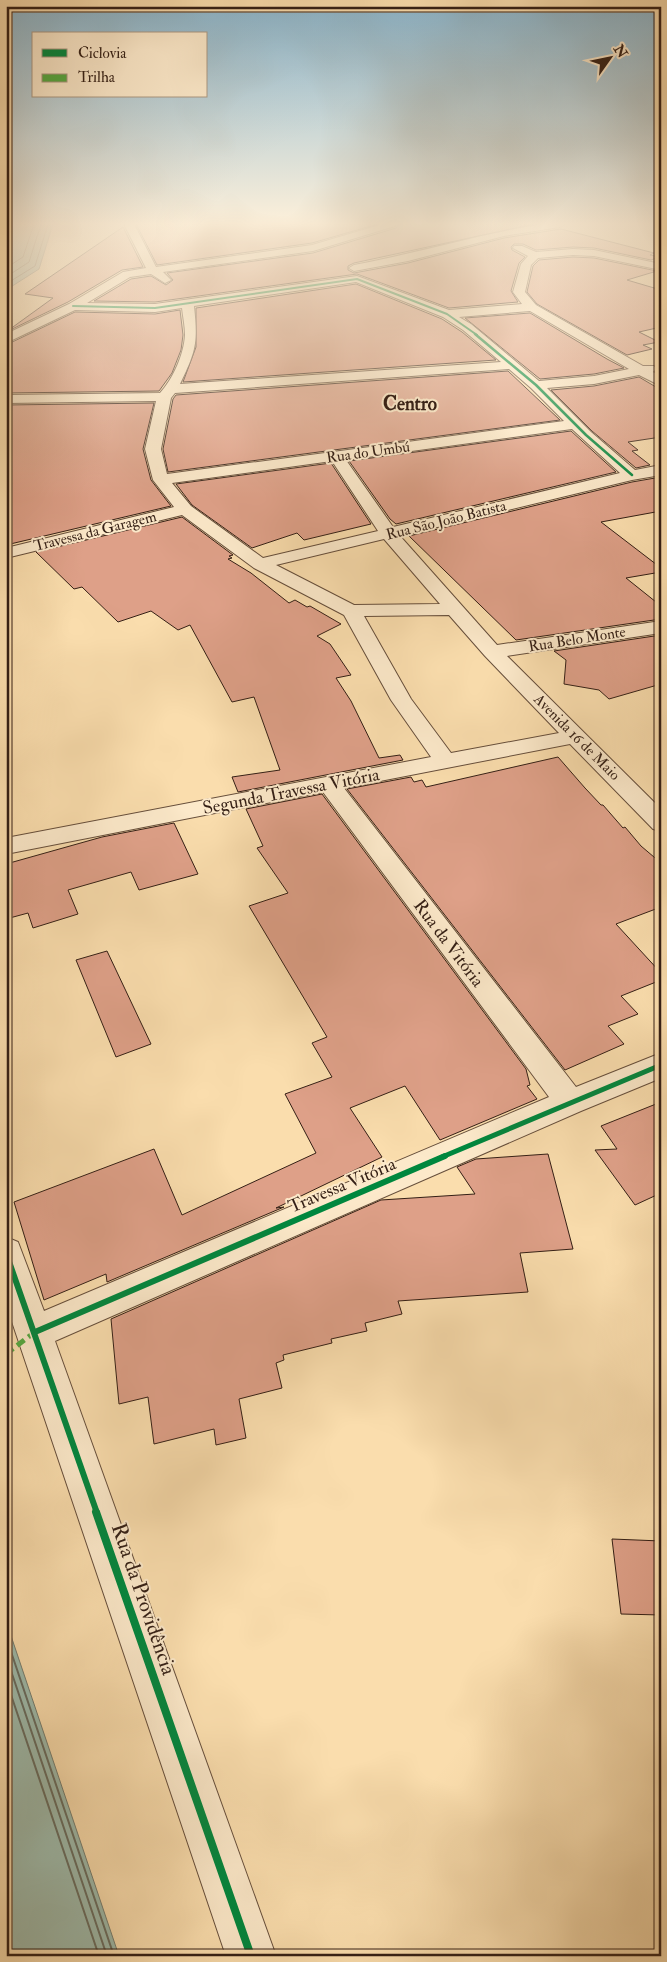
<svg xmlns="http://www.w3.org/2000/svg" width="667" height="1962" font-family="'IM FELL Double Pica',serif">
<rect width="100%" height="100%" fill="#faddad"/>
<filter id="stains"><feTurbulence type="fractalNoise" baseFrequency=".004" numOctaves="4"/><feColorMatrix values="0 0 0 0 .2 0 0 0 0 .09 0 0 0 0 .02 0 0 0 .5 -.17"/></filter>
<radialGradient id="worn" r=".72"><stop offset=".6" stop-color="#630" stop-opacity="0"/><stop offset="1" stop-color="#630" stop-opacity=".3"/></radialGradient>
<!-- water -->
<g fill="#9ebbac" stroke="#747d70">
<path d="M6,224H53L39,269L6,290Z"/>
<path d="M6,1621L119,1956H6Z"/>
</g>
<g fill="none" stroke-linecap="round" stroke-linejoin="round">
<!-- shore-far1 -->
<g stroke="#696d60" stroke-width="1">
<path d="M6,268L23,257L34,224"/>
<path d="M6,277L29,262L41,224"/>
<path d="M6,284L35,266L48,224"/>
</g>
<!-- shore -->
<g stroke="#696d60" stroke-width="2">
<path d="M6,1637L114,1956"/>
<path d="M6,1656L107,1956"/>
<path d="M6,1680L99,1956"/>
</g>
</g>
<!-- building -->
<g fill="#dea088" stroke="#341f15">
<path d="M136,224H378L312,243L157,265Z"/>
<path d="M399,224H534L354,263L348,266V270L354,273L408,263L504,238L561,229L654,253L650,255L659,257L651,260L594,248L573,247L536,250L523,244H514L511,247L512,250L525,257L519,263L511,291L518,302L449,308L357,274L155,302L94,301L131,279L151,276L166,285L173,280L167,273L313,253L396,228Z"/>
<path d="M123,227L143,267L122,270L68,302L6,332L53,298L25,294Z"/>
<path d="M573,257L594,258L657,271L627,280L661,290V327L639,332L659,342L643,345L652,349L627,355L537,304L527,292L533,266L539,260Z"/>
<path d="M356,284L442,319L462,332L496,360L183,382L196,347V308Z"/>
<path d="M180,310L183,335L181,350L172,373L159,391L6,393V345L75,312L155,314Z"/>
<path d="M530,313L607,359L624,368L594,374L540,379L465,318Z"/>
<path d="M508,371L560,420L168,472L163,449L173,399L176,395Z"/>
<path d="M639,377L661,390V437L628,442L638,450L632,451L650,465L636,468L592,431L551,390L594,386Z"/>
<path d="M154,403L143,449L151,480L171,506L6,545V405Z"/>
<path d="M571,431L616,472L396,524L390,519L349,461Z"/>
<path d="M331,463L371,524L304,540L297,533L252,548L192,505L176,484Z"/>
<path d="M661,477V511L601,522L661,568V572L626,578L661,606V619L516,640L409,536L632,482Z"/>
<path d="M182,517L233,555L229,556L232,558L228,559L251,573L289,603L295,600L307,607L310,606L341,624L317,636L330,644L351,675L336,678L351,701L379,758L400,755L403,760L238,792L232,777L280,770L254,697L232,702L190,625L178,630L151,611L118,622L82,587L74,589L36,552Z"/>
<path d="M661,635V684L609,699L599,690L564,684L566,660L554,651Z"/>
<path d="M558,757L585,788L601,805H603L623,828L625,827L641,846L661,863V907L616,924L661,973V980L621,996L638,1014L608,1026L624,1044L565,1070L347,789L411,777L414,782L422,780L426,787Z"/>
<path d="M322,794L526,1069L530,1085L527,1086L537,1099L440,1140L405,1086L350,1108L382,1157L276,1208L284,1207L107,1282L106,1274L44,1300L14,1202L154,1149L182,1215L316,1153L285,1094L332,1077L312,1043L327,1037L249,906L288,893L257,848L263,846L246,809Z"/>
<path d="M174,823L198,874L139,890L131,872L68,890L78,914L33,928L28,913L6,919V864L102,837Z"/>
<path d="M107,951L151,1044L116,1057L76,960Z"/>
<path d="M661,1102V1193L635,1205L595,1150L617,1149L601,1126Z"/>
<path d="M548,1154L573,1249L520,1253L528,1292L398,1301L402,1314L365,1323L367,1331L331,1339L332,1343L283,1355L284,1360L276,1363L282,1388L239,1399L246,1438L216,1445L214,1429L154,1444L148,1397L119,1404L111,1319L381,1200L475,1194L457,1167L476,1159Z"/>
<path d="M612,1539L661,1541V1615L621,1614Z"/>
</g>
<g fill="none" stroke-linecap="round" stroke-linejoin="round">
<defs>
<g id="minor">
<path d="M124,224H134L156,267L312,245L383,224H397L395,226L313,251L163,272L171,280L165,283L151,274L130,277L87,303L155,304L357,276L449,310L522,304L513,292L521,264L528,256L513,248L514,246H522L536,252L573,249L594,250L661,264V270L594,256L573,255L538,258L531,265L525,292L536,305L643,366H654L656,369L653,372L661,376V386L639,375L594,384L547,388L591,432L635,470L661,465V475L632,480L400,536L497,645L661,621V633L507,656L661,809V831L653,829L570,744L344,788L576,1087L661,1053V1078L581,1111L55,1341L276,1956H226L6,1304V1237L18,1242L44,1311L549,1097L323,792L6,854V838L431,757L391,700L344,615L254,568L182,515L6,558V548L174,507L153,480L145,449L156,401L6,403V395L160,393C173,379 184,354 185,335C185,326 183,317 182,308L155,312L75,310L6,343V334L69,304L123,272L146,268ZM356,282L443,317L463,330L501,362L180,384C196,351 198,343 194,306ZM530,311L629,369L594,376L539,381L471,324L459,317ZM509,369L531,388L564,421L167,474L161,449L171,398L175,393ZM572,429L620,473L393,527L346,460ZM332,461L378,531L263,558L191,506L172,483ZM384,539L440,604L354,605L276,565ZM449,615L485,656L559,733L451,753L411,699L364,616Z"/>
<path d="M543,224H565L560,227L504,236L408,261L354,271L349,268L354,265C418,253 479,234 543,224Z"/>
</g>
</defs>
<!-- minor casing -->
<use href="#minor" stroke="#664e3b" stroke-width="2"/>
<!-- minor -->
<use href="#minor" fill="#fce9ca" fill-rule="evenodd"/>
<!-- quiet -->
<path stroke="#54aa42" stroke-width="5" stroke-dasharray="9 5" stroke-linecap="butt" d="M6,1354L35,1332"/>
<defs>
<path id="cycleway-far4" d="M73,306L155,308L357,279L447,314L477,335"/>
<path id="cycleway-far3" d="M475,334L536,385L586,435L632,475"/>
<path id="cycleway-far2" d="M442,1157L661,1065"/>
<g id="cycleway-far1">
<path d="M6,1253L97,1513"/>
<path d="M35,1332L445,1156"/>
</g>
<path id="cycleway" d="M96,1512L251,1956"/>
</defs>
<!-- cycleway-far4 casing -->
<use href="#cycleway-far4" stroke="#fce9ca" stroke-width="3"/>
<!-- cycleway-far3 casing -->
<use href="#cycleway-far3" stroke="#fce9ca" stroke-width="4.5"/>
<!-- cycleway-far2 casing -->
<use href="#cycleway-far2" stroke="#fce9ca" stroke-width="8"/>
<!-- cycleway-far1 casing -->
<use href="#cycleway-far1" stroke="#fce9ca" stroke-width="9"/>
<!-- cycleway casing -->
<use href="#cycleway" stroke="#fce9ca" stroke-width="11"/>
<!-- cycleway-far4 -->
<use href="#cycleway-far4" stroke="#00873e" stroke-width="2"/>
<!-- cycleway-far3 -->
<use href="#cycleway-far3" stroke="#00873e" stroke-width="2.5"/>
<!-- cycleway-far2 -->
<use href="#cycleway-far2" stroke="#00873e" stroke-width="5"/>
<!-- cycleway-far1 -->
<use href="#cycleway-far1" stroke="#00873e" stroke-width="6"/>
<!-- cycleway -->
<use href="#cycleway" stroke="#00873e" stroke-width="8"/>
</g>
<!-- sky -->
<linearGradient id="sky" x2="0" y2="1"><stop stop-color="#8ab7d0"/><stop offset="0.45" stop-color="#fdf0da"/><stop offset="1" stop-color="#fdf0da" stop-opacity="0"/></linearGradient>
<rect width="667" height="498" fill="url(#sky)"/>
<g text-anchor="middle" stroke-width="4" stroke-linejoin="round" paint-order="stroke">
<!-- far-street labels -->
<g font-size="15" fill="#341f15" stroke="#fce9ca">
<text transform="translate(368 452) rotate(-8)" y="5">Rua do Umbú</text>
<text transform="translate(446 520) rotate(-14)" y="5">Rua São João Batista</text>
<text transform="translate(95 531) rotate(-14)" y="5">Travessa da Garagem</text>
<text transform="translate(577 639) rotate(-9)" y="5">Rua Belo Monte</text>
<text transform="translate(577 737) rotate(45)" y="5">Avenida 16 de Maio</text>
</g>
<!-- street labels -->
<g font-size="18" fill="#341f15" stroke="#fce9ca">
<text transform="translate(291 791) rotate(-11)" y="6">Segunda Travessa Vitória</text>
<text transform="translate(449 943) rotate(53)" y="6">Rua da Vitória</text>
<text transform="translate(342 1185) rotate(-23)" y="6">Travessa Vitória</text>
</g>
<!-- far-district labels -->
<g font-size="19" font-weight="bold" fill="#341f15" stroke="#fce9ca">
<text x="410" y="410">Centro</text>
</g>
<!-- near-street labels -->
<g font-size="21" fill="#341f15" stroke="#fce9ca">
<text transform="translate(144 1599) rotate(71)" y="7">Rua da Providência</text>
</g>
</g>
<!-- margin -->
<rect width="667" height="1962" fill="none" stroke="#faddad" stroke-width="25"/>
<rect x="8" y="8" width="652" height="1947" fill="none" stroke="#341f15" stroke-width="2.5"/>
<rect x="12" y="12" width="642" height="1937" fill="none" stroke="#341f15"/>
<!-- legend -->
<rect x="32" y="32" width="175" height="65" fill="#fce9ca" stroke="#ac9882"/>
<rect x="42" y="49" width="25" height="8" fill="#00873e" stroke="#ac9882"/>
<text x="78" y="58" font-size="15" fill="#341f15">Ciclovia</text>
<rect x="42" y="74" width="25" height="8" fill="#54aa42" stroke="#ac9882"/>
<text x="78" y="82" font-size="15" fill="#341f15">Trilha</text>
<!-- north arrow -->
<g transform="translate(610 58) rotate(57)" stroke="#fce9ca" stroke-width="4" paint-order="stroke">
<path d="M0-4L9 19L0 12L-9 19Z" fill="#341f15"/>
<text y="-8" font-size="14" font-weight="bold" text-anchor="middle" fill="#341f15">N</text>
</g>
<rect width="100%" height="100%" filter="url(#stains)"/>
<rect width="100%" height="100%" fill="url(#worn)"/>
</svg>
